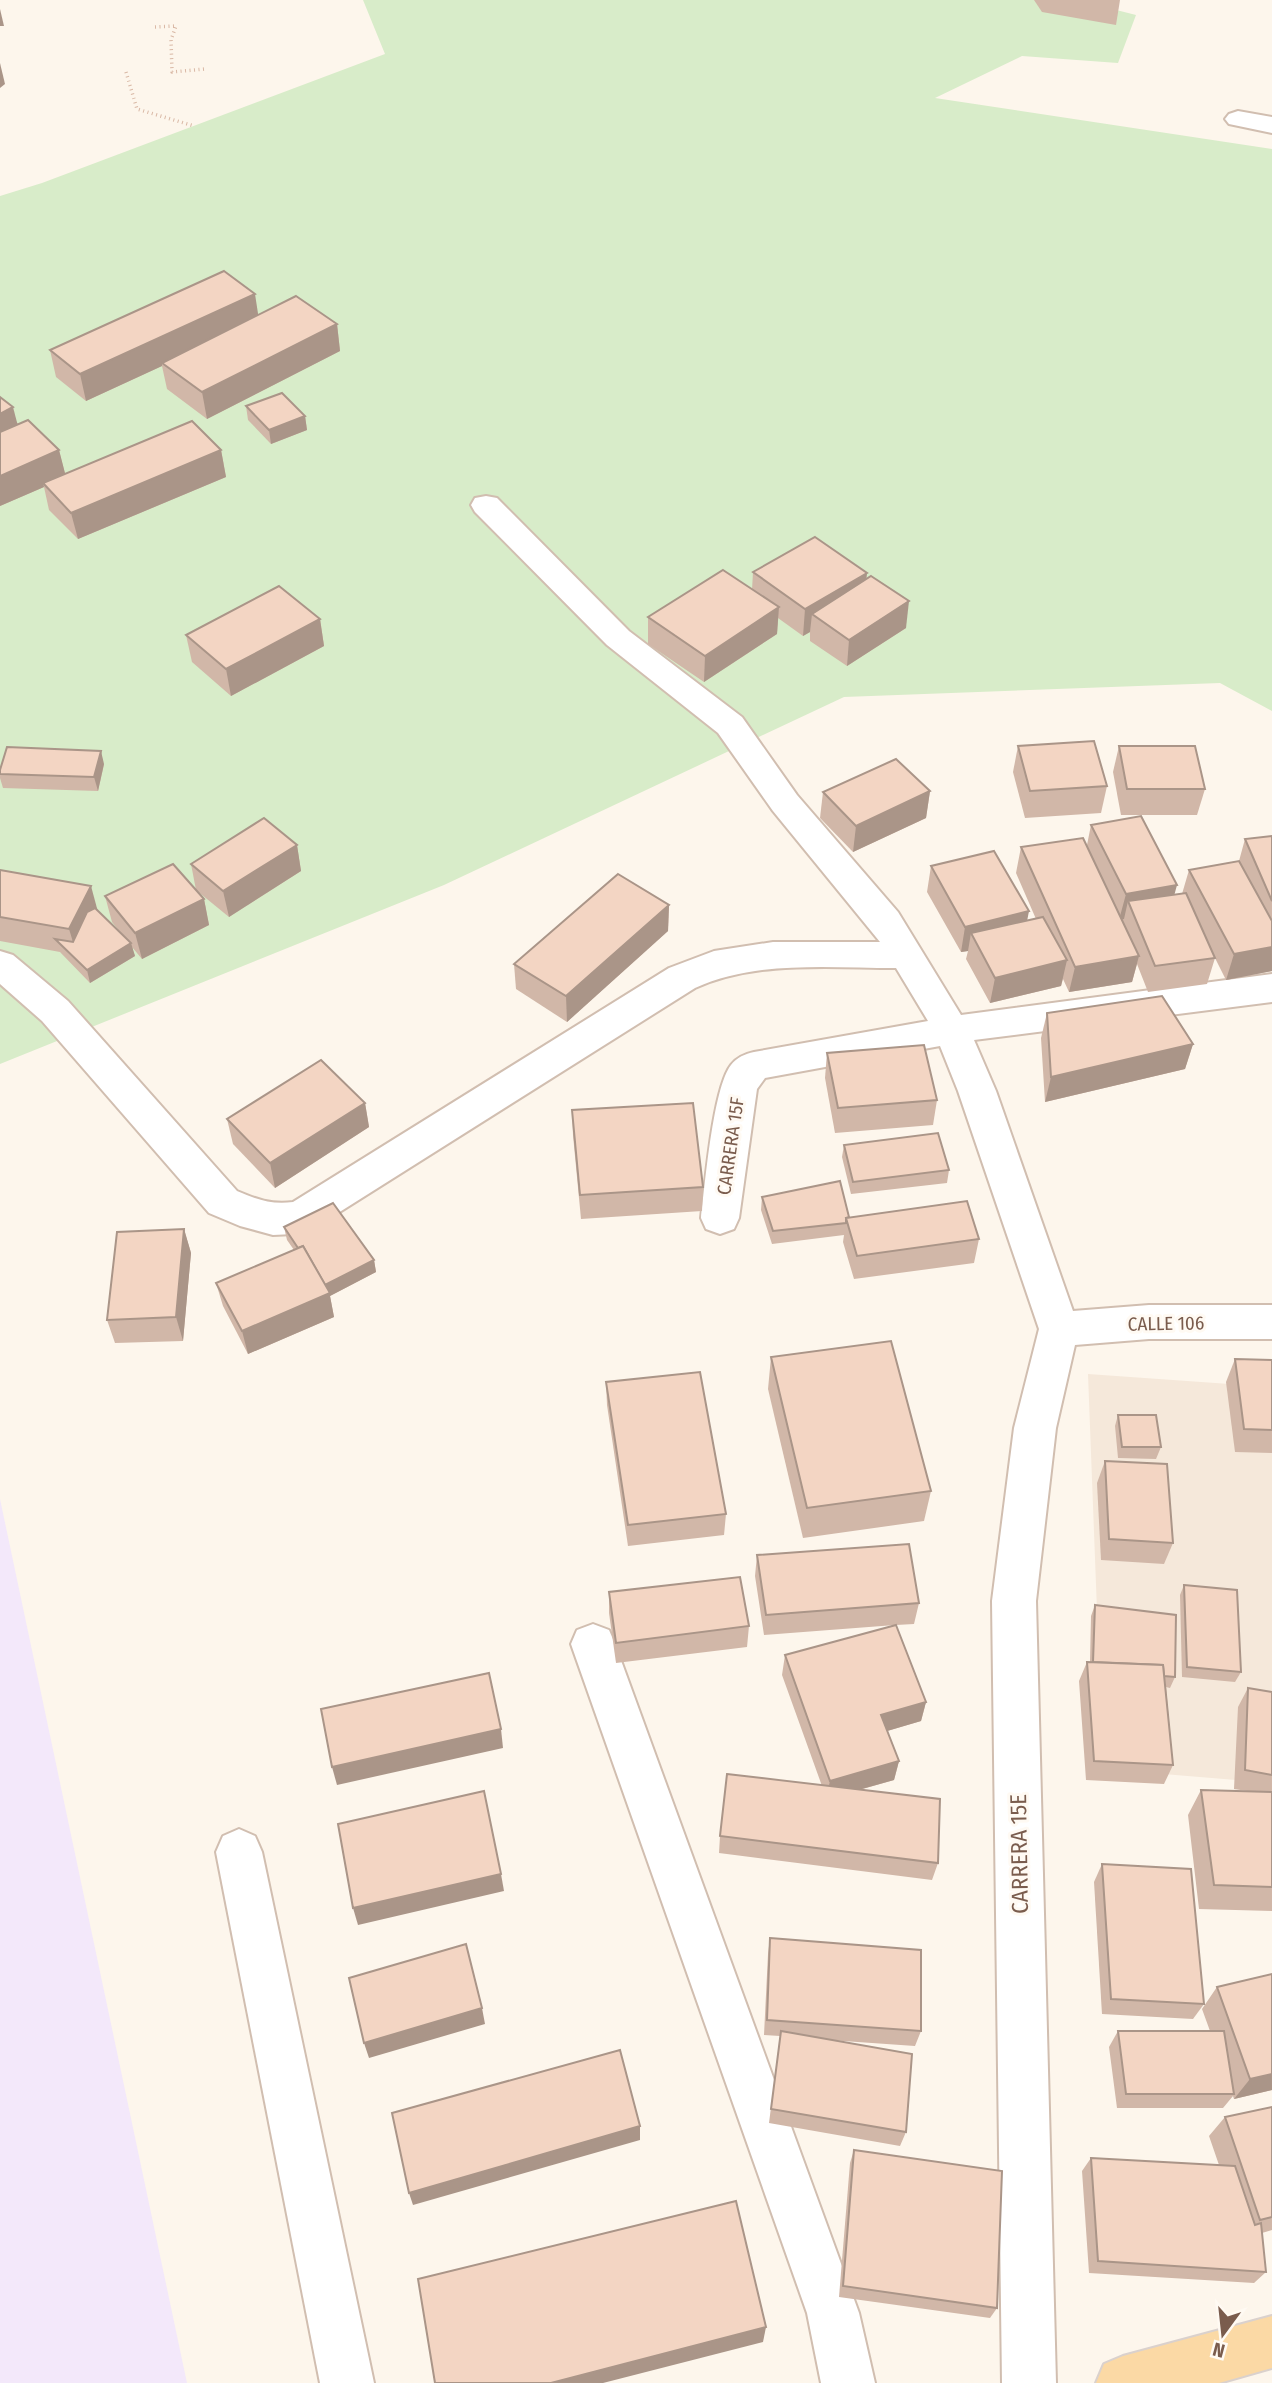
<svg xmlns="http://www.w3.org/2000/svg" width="1272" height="2383" font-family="'Fira Sans Condensed',sans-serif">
<rect width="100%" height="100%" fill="#fdf6ec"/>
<!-- residential -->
<path fill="#f5e8da" d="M1088,1374L1272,1387V1783L1103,1769Z"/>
<!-- education -->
<path fill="#f3e8fa" d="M0,1499L187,2383H0Z"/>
<!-- green -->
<path fill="#d8ecc9" d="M363,0H1077L1136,15L1118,63L1022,56L935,98L1272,149V711L1220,683L844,697L444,885L0,1064V196L42,183L385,54Z"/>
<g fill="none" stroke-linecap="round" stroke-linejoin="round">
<defs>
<g id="minor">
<path d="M1238,111L1272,117V133L1229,124L1225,119L1229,114Z"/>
<path d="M486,496L497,498L629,631L742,717L797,795L898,912L961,1015L1272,974V1002L974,1040L996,1091L1073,1311L1149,1305H1272V1339H1149L1075,1345L1056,1428L1036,1601L1056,2383H1002L992,1601L1014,1428L1039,1329L958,1091L940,1046L765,1078L757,1089L739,1218L734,1229L720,1234L706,1229L701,1218C705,1185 713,1088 731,1065C737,1057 745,1054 754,1052L928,1021L896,968C829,968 757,960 695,988L319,1225L294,1234L273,1235L240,1226L209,1213L42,1021L0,984V951L13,955L68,1001L237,1191C256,1199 271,1205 293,1202L669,968L714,951L773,942H880L773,811L718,733L607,645L475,512L471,505L475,498Z"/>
<path d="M593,1624L609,1630L615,1644L859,2313L875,2383H821L807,2313L571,1644L577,1630Z"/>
<path d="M239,1829L255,1836L262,1852L374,2383H320L216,1852L223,1836Z"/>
</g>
<path id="major" d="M1272,2316V2368L1219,2383H1096L1104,2364L1123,2356Z"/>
</defs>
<!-- minor casing -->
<use href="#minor" stroke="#d1beb0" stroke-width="4"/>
<!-- major casing -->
<use href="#major" stroke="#dad1cd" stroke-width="4"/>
<!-- path -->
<g stroke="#d9b8a5" stroke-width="3.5" stroke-dasharray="1 3.5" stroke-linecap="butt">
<path d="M155,27L176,26L171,40L172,72L205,69"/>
<path d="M126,72L137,109L194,126"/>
</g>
<!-- minor -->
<use href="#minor" fill="#fff" fill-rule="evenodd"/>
<!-- major -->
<use href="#major" fill="#fbd9a5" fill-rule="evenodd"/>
</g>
<!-- wall -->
<g fill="#d1b7a8">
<path d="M1034,0H1120L1116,25L1042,12Z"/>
<path d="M258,315L337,324L340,351L207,419L167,389L162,366L86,401L56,377L50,350Z"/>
<path d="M0,397L18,424L59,450L65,474L221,450L226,477L78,539L49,510L44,487L0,506Z"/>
<path d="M246,406L305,416L307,430L271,444L248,420Z"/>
<path d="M753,572L867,573L866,579L906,628L847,666L810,641V632L803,636L778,618L777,634L704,682L648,644V617L752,590Z"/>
<path d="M320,619L324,646L231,696L192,662L186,635Z"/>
<path d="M1018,746L1107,786L1101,813L1025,818L1013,772Z"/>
<path d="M1119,746L1205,789L1197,815H1121L1113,772Z"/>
<path d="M104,764L98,791L3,788L0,778V770Z"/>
<path d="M930,791L926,818L853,852L820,818L823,792Z"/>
<path d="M1091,825L1174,895L1182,894L1189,870L1239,861L1245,839L1272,836V971L1226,980L1213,954L1215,958L1207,984L1148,992L1137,964L1132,982L1069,992L1063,979L1061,986L990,1003L966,959L968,951L961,952L927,892L931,866L1027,921L1036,919L1016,873L1021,847L1087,845Z"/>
<path d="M297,845L301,871L229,917L196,890L191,864Z"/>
<path d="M0,870L97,910L120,932L112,922L105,896L204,899L209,925L142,959L132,947L135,956L90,983L60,952L0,941Z"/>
<path d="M669,905L668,931L567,1022L516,989L514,964Z"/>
<path d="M1047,1013L1193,1044L1185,1069L1045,1102L1041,1038Z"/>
<path d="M827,1053L937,1100L933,1125L835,1133L825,1078Z"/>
<path d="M365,1103L369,1127L275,1188L233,1144L227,1119Z"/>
<path d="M572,1110L703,1187L702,1211L581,1219L573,1135Z"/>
<path d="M844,1145L949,1170L947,1183L851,1194L842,1157Z"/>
<path d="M762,1197L849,1217L979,1239L974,1263L854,1279L843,1242L844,1235L772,1244L761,1210Z"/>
<path d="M284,1227L374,1260L376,1272L330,1296L334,1317L248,1354L223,1306L216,1283L294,1250L287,1240Z"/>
<path d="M184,1229L191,1253L183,1341L115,1343L107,1320Z"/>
<path d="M771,1357L931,1491L924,1521L803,1538L768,1389Z"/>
<path d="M1235,1359L1272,1360V1453L1235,1452L1226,1382Z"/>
<path d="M606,1382L726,1514L724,1535L628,1546L607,1405Z"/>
<path d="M1118,1415L1161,1447L1156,1459L1118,1458L1115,1426Z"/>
<path d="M1105,1461L1173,1543L1164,1564L1101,1560L1097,1483Z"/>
<path d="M757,1555L919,1603L914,1624L896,1625L926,1702L921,1721L887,1731L899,1761L894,1780L859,1790L938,1863L932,1880L719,1853L720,1836L822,1786L782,1675L785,1655L895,1625L764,1635L755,1576Z"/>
<path d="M1184,1585L1241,1672L1235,1682L1182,1677L1180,1595Z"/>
<path d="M609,1592L749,1626L747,1647L616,1663L609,1613Z"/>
<path d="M1095,1605L1175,1677L1170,1688L1166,1687L1173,1765L1164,1784L1086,1780L1079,1681L1087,1662H1090L1091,1616Z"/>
<path d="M1248,1688L1272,1692V1911L1199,1909L1188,1815L1201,1790L1247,1791L1234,1789L1238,1707Z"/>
<path d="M1102,1864L1204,2004L1193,2019L1102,2014L1094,1882Z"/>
<path d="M770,1938L921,2031L915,2046L829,2040L906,2132L900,2146L769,2123L780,2036L764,2035L768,1954Z"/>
<path d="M1217,1987L1272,2090L1234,2099L1233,2096L1223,2108H1117L1109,2047L1118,2031H1210L1202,2009Z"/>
<path d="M1272,2107V2230L1262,2233L1266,2272L1254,2283L1089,2273L1082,2171L1091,2158L1219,2165L1209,2136L1225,2117Z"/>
<path d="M854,2150L997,2308L990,2318L839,2297L850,2163Z"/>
</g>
<!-- shaded-wall -->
<g fill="#aa9588">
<path d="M0,9L4,26H0Z"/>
<path d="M0,63L5,84L0,88Z"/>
<path d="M255,294L259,320L162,363V366L86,401L80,374Z"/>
<path d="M337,324L340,351L207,419L202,392Z"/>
<path d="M13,407L20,434L0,444V414Z"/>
<path d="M305,416L307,430L271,444L269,430Z"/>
<path d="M59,450L66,477L43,483L44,487L0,506V476Z"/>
<path d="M221,450L226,477L78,539L71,513Z"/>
<path d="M867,573L864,600L812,614L810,632L803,636L805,609Z"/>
<path d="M909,601L906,628L847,666L849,640Z"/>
<path d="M779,607L777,634L704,682L705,656Z"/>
<path d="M320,619L324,646L231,696L226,669Z"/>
<path d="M101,751L104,764L98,791L94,777Z"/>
<path d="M930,791L926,818L853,852L856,826Z"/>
<path d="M297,845L301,871L229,917L223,891Z"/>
<path d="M1177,885L1170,911L1128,901L1124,919L1119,920L1126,894Z"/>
<path d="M91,886L98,912L77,955L69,929Z"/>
<path d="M204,899L209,925L142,959L135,933Z"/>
<path d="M669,905L668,931L567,1022L566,996Z"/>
<path d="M1029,911L1024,937L971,933L968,951L961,952L965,927Z"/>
<path d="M131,943L135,956L90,983L87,970Z"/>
<path d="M1272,947V971L1226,980L1234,954Z"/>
<path d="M1139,956L1132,982L1069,992L1075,967Z"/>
<path d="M1067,960L1061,986L990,1003L995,978Z"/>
<path d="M1193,1044L1185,1069L1045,1102L1051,1077Z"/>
<path d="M365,1103L369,1127L275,1188L270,1163Z"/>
<path d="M184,1229L191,1253L183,1341L176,1317Z"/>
<path d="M374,1260L376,1272L330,1296L334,1317L248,1354L242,1331L324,1285Z"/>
<path d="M926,1702L921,1721L877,1734L881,1715Z"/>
<path d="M501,1729L503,1748L337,1785L332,1767Z"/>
<path d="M899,1761L894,1780L826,1799L830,1781Z"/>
<path d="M501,1874L504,1891L358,1925L353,1908Z"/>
<path d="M482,2008L485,2024L369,2058L364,2043Z"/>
<path d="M1272,2074V2090L1234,2099L1250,2079Z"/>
<path d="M640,2126V2140L413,2205L409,2193Z"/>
<path d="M766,2327L763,2342L603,2383H551Z"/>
</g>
<!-- building -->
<g fill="#f3d5c3" stroke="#aa9588" stroke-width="2">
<path d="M224,271L255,294L80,374L50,350Z"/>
<path d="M296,296L337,324L202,392L162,363Z"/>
<path d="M282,393L305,416L269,430L246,406Z"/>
<path d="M0,397L13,407L0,414Z"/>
<path d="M28,420L59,450L0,476V432Z"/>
<path d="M192,421L221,450L71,513L43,483Z"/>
<path d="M815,537L867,573L805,609L753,572Z"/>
<path d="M723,570L779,607L705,656L648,617Z"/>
<path d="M871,576L909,601L849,640L812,614Z"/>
<path d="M279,586L320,619L226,669L186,635Z"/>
<path d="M1094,741L1107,786L1030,791L1018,746Z"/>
<path d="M1119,746H1195L1205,789H1127Z"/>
<path d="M7,747L101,751L94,777L0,774V770Z"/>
<path d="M896,759L930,791L856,826L823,792Z"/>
<path d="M1141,816L1177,885L1126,894L1091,825Z"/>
<path d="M264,818L297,845L223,891L191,864Z"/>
<path d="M1272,836V901L1245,839Z"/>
<path d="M1083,838L1139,956L1075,967L1021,847Z"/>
<path d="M994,851L1029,911L965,927L931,866Z"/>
<path d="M1239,861L1272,921V947L1234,954L1189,870Z"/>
<path d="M173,864L204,899L135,933L105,896Z"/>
<path d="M0,870L91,886L69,929L0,917Z"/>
<path d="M618,874L669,905L566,996L514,964Z"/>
<path d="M1186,893L1215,958L1155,966L1128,901Z"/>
<path d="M95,908L131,943L87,970L55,939L73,942L87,912Z"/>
<path d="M1043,917L1067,960L995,978L971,933Z"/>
<path d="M1162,996L1193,1044L1051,1077L1047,1013Z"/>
<path d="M924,1045L937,1100L838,1108L827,1053Z"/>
<path d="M321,1060L365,1103L270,1163L227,1119Z"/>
<path d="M693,1103L703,1187L580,1195L572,1110Z"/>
<path d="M938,1133L949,1170L853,1182L844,1145Z"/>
<path d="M840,1181L849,1217L846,1218V1223L773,1231L762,1197Z"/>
<path d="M967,1201L979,1239L857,1256L846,1218Z"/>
<path d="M333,1203L374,1260L325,1285L303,1246L298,1248L284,1227Z"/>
<path d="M184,1229L176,1317L107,1320L117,1232Z"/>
<path d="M303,1246L330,1293L242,1331L216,1283Z"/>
<path d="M891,1341L931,1491L807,1508L771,1357Z"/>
<path d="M1235,1359L1272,1360V1430L1244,1429Z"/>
<path d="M700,1372L726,1514L628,1525L606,1382Z"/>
<path d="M1118,1415H1156L1161,1447H1122Z"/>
<path d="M1105,1461L1167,1464L1173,1543L1109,1539Z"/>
<path d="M909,1544L919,1603L766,1615L757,1555Z"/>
<path d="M740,1577L749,1626L616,1643L609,1592Z"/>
<path d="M1184,1585L1237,1590L1241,1672L1187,1667Z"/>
<path d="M1095,1605L1176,1615L1175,1677L1164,1676L1163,1665L1093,1662Z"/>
<path d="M896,1625L926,1702L881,1715L899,1761L830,1781L785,1655Z"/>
<path d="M1087,1662L1163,1665L1173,1765L1094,1761Z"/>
<path d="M489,1673L501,1729L332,1767L321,1709Z"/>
<path d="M1248,1688L1272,1692V1775L1245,1770Z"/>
<path d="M727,1774L940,1799L938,1863L720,1836Z"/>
<path d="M1201,1790L1272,1792V1887L1214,1885Z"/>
<path d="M484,1791L501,1874L353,1908L338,1824Z"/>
<path d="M1102,1864L1191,1869L1204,2004L1111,1999Z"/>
<path d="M770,1938L921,1950V2031L767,2020Z"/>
<path d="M466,1944L482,2008L364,2043L349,1978Z"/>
<path d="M1272,1974V2074L1250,2079L1217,1987Z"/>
<path d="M781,2031L912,2054L906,2132L771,2109Z"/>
<path d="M1118,2031H1224L1234,2094H1126Z"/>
<path d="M620,2050L640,2126L409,2193L392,2113Z"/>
<path d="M1272,2107V2217L1260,2220L1225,2117Z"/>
<path d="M854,2150L1002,2171L997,2308L843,2286Z"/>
<path d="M1091,2158L1235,2166L1255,2225L1261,2223L1266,2272L1098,2261Z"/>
<path d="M736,2201L766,2327L551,2383H435L418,2279Z"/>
</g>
<g text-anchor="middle" stroke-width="6" stroke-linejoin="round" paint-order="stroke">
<!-- street labels -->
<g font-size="19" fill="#7a5c4d" stroke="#fffaf3">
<text transform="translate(730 1146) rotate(-82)" y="7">CARRERA 15F</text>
<text transform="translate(1166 1323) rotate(-1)" y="7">CALLE 106</text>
</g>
<!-- near-street labels -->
<g font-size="23" fill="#7a5c4d" stroke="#fffaf3">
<text transform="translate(1019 1854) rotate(-91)" y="8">CARRERA 15E</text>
</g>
</g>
<!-- north arrow -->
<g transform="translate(1223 2334) rotate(195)" stroke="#fffaf3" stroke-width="5" paint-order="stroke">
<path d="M0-5L12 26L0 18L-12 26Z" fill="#7a5c4d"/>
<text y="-10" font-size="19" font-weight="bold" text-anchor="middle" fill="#7a5c4d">N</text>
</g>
</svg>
